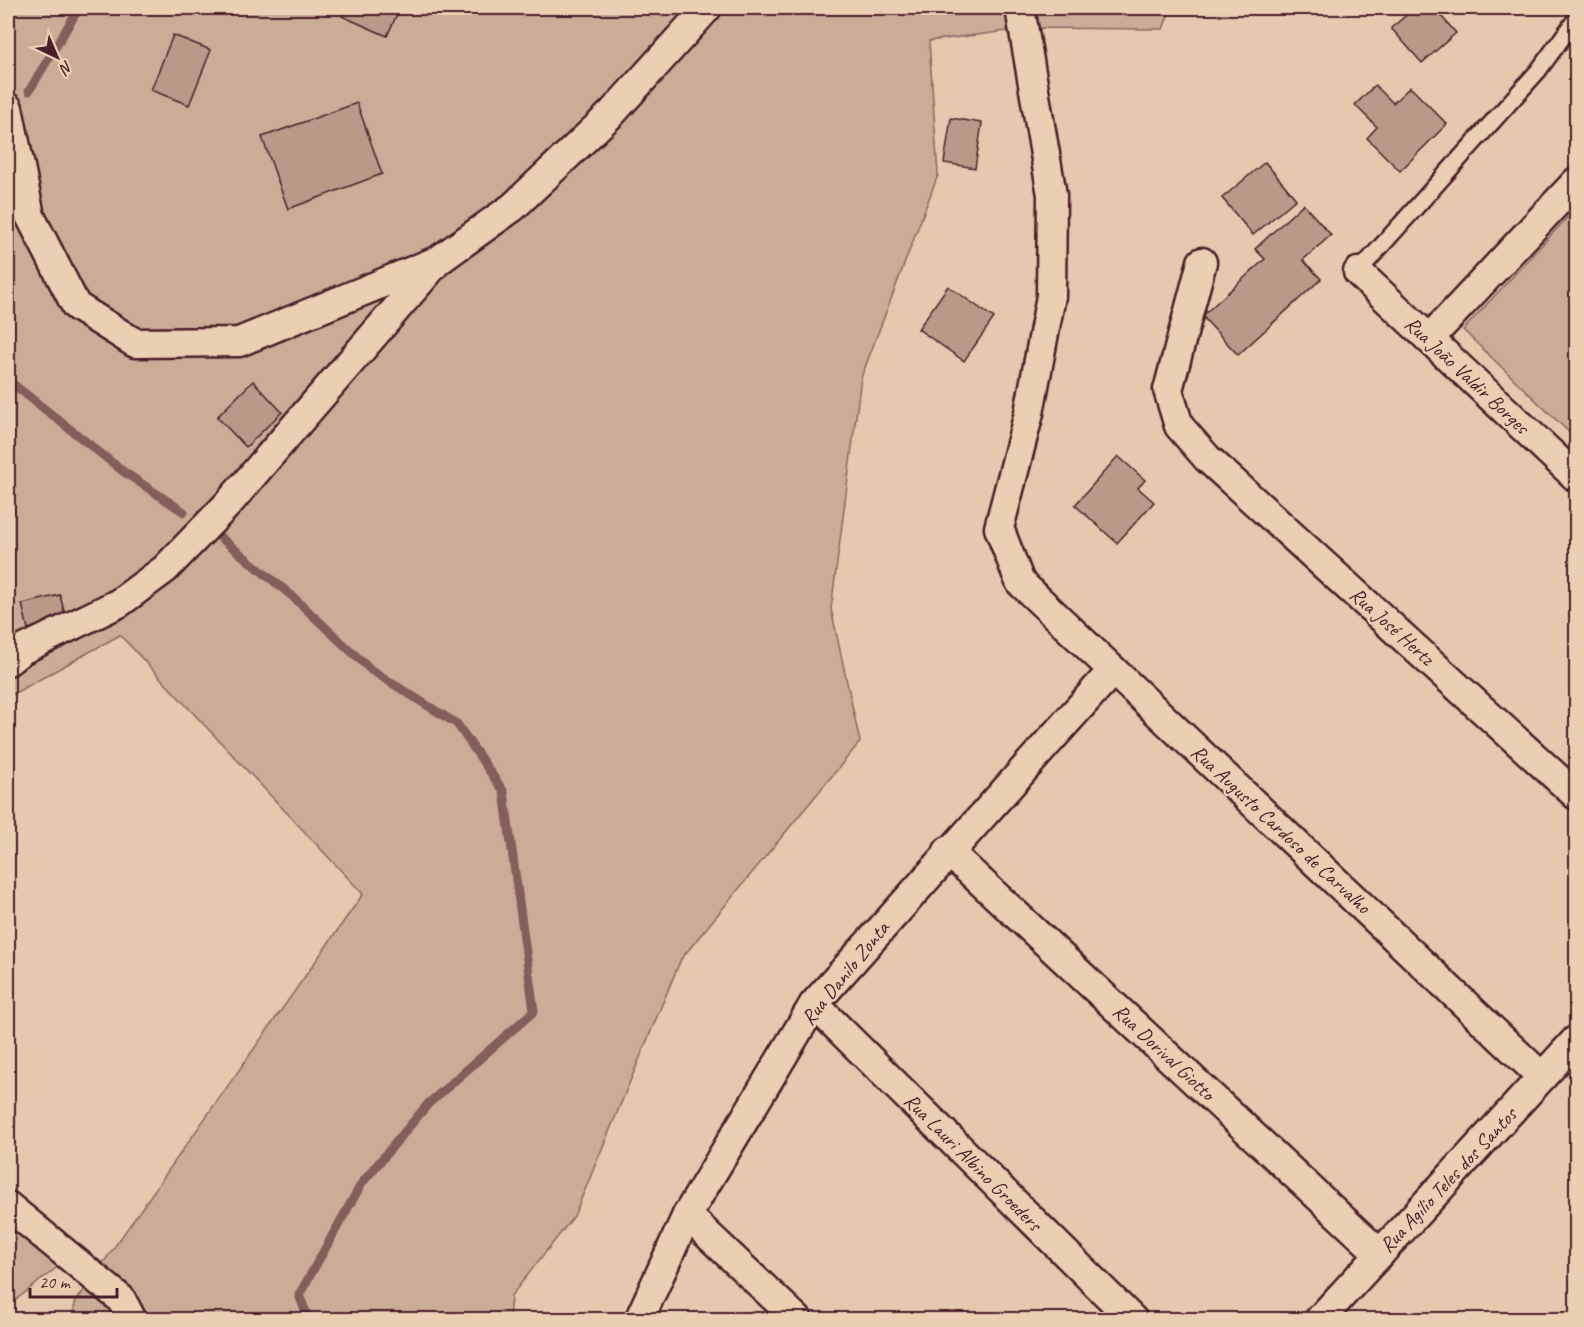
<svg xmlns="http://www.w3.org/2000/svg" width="1584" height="1327" font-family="Caveat,sans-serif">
<rect width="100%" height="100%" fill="#e5c8ad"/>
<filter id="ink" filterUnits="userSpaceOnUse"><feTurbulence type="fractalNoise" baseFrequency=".0167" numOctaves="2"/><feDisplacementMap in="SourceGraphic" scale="12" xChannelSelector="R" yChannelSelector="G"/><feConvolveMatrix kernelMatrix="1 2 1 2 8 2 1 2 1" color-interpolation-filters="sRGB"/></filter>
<g filter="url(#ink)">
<!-- green -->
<g fill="#cbac97" stroke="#8a6661" stroke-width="1.5">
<path d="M8,8H1171L1163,29L1030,28L929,41L938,175L861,378L831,609L860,742L681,959L574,1216L511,1296L509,1319H72L75,1303L363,894L120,635L8,697Z"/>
<path d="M1576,208V439L1463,330Z"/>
<path d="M8,1185L74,1254L8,1306Z"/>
</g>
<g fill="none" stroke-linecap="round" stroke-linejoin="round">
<!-- stream -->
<g stroke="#845d5b" stroke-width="9">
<path d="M29,91L79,8"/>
<path d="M8,380L124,472L184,512"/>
<path d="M210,529L292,596L371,670L457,724L504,792L534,1011L428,1104L362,1183L299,1295L309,1320"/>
</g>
</g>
<!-- building -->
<g fill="#ba9988" stroke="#4a1f2b" stroke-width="1.5">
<path d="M345,8H400L387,36L342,16Z"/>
<path d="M1415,8H1434L1456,33L1422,63L1391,28Z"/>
<path d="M173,35L211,50L189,105L151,90Z"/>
<path d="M1375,85L1393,103L1410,87L1447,124L1400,171L1367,138L1377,127L1355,105Z"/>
<path d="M357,103L382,174L288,209L262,137Z"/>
<path d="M951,118L982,123L975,168L944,163Z"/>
<path d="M1265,162L1296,199L1253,235L1222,198Z"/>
<path d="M1303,204L1331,235L1303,260L1321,279L1238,355L1202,316L1265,259L1255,249Z"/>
<path d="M948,286L994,318L964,361L918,329Z"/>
<path d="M253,381L282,412L246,447L217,417Z"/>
<path d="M1118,456L1145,480L1138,488L1154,502L1117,543L1075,505Z"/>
<path d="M60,595L66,619L28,629L22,604Z"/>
</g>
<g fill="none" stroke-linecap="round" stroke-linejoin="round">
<defs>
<path id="lane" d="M1358,272L1538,71L1576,19"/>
<g id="street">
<path d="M1020,8L1052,195L1051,296L1029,413L999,528L1020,582L1542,1077"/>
<path d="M8,108L30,216L76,306L135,343L239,342L439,260L513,207L612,113L707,8"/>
<path d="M1202,262L1168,390L1179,426L1207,458L1576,795"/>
<path d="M1358,272L1576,477"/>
<path d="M1429,339L1576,182"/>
<path d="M8,661L22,650L119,603L165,569L227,505L435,264"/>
<path d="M948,851L1380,1254"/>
<path d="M814,1004L1133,1320"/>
<path d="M8,1206L121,1299L132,1320"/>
<path d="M687,1215L798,1320"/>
<path d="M639,1320L687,1215L814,1004L1113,670"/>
<path d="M1319,1320L1576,1040"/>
</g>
</defs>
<!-- lane casing -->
<use href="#lane" stroke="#4a1f2b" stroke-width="20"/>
<!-- street casing -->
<use href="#street" stroke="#4a1f2b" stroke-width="33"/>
<!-- lane -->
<use href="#lane" stroke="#ebcfb2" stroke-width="15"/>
<!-- street -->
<use href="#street" stroke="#ebcfb2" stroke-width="28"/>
</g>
</g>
<g text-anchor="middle" stroke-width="5" stroke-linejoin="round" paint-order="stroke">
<!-- street labels -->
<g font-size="21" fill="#4a1f2b" stroke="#ebcfb2">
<text transform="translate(1467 375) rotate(43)" y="7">Rua João Valdir Borges</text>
<text transform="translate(1392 626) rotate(42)" y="7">Rua José Hertz</text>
<text transform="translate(1281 829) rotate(43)" y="7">Rua Augusto Cardoso de Carvalho</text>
<text transform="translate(845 973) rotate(-51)" y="7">Rua Danilo Zonta</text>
<text transform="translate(1164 1052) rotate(43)" y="7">Rua Dorival Giotto</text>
<text transform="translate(973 1162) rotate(45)" y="7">Rua Lauri Albino Groeders</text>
<text transform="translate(1448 1180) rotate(-47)" y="7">Rua Agílio Teles dos Santos</text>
</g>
</g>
<!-- margin -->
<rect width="1584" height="1327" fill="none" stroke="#ebcfb2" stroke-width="30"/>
<rect x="15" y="15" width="1554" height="1297" fill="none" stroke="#4a1f2b" stroke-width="2" filter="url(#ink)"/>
<!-- north arrow -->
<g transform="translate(57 57) rotate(136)" stroke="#ebcfb2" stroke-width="4.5" paint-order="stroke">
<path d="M0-4.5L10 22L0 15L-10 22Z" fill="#4a1f2b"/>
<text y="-9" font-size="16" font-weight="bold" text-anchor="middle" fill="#4a1f2b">N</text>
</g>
<!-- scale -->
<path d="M30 1288v9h87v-9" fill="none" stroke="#4a1f2b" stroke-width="3"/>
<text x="39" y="1288" font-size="18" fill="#4a1f2b" stroke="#ebcfb2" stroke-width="4.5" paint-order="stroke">20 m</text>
</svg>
